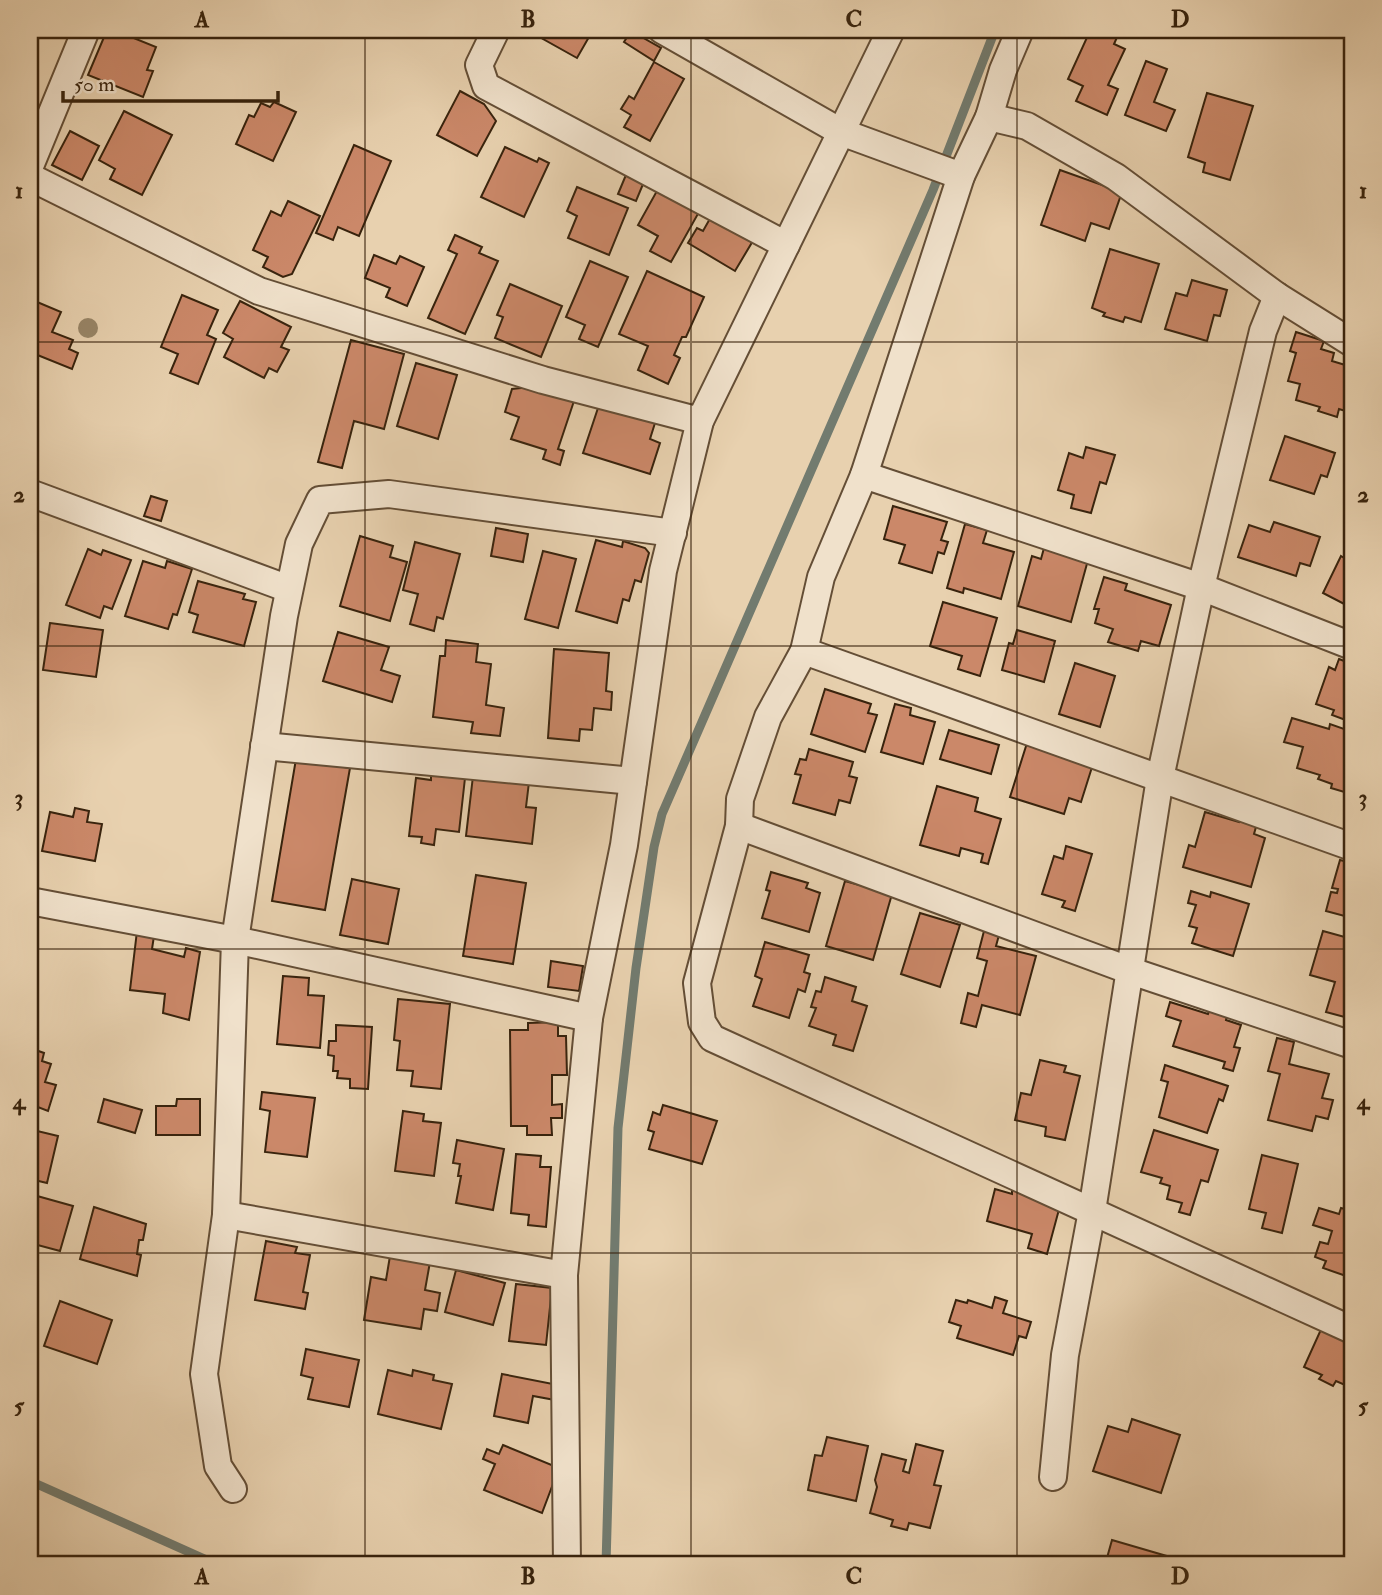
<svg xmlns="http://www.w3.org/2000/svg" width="1382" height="1595" font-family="'IM FELL Double Pica',serif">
<rect width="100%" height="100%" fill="#e8d1af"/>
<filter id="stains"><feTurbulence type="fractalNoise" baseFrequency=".00286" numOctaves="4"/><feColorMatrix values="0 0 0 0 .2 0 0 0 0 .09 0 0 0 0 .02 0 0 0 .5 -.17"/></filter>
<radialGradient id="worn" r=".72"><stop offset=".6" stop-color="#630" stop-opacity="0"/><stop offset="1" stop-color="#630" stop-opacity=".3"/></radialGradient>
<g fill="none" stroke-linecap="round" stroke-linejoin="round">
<!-- stream -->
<g stroke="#727b6f" stroke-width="9">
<path d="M30,1481L218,1565"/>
<path d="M606,1565L618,1128L636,968L654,847L662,814L933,190L995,30"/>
</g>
</g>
<!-- building -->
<g fill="#cb8869" stroke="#38230d" stroke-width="2">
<path d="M107,30H114L156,47L147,70L153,71L143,97L88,75Z"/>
<path d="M527,30H593L577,58Z"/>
<path d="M1098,30H1106L1118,35L1114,44L1125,49L1108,85L1118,89L1107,115L1076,101L1083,86L1068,79L1089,33L1095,36Z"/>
<path d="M631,31L661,48L654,61L624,42Z"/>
<path d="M1146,61L1167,69L1154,102L1175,110L1166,131L1125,115Z"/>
<path d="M654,62L684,79L650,141L624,127L631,115L621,109L629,96L634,99Z"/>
<path d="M460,91L484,104L496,121L477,156L437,135Z"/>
<path d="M1207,93L1253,106L1230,180L1203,172L1205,163L1188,157Z"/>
<path d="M274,102L296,112L273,161L236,144L249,115L254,117L261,103L270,107Z"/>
<path d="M124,111L172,135L142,195L110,179L115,169L99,160Z"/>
<path d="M70,131L99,146L82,180L52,165Z"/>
<path d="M354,145L391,161L359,236L338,227L333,240L316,233Z"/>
<path d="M505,147L537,162L539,158L549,163L524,217L481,197Z"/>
<path d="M628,170L646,177L636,201L618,194Z"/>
<path d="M1060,170L1122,192L1109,229L1091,223L1085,241L1041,225Z"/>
<path d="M577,187L628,208L609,255L568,238L577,216L567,211Z"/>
<path d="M658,189L699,212L671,262L650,251L658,236L638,225Z"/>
<path d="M288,201L320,216L292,274L283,277L263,267L268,257L253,250L271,211L281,216Z"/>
<path d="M712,215L754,239L735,271L688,243L697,228L703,231Z"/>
<path d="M455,235L482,247L479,253L498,261L465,334L428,318L457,254L448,250Z"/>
<path d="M1110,249L1159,264L1141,322L1125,317L1123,322L1103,316L1105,313L1092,308Z"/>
<path d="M374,255L396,264L400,256L424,267L407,306L386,297L390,288L365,278Z"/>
<path d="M590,261L628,277L598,347L579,339L585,325L566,317Z"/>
<path d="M647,271L704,297L686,337H682L674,355L680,358L668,384L638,370L648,346L619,334Z"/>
<path d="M1192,280L1227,290L1220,316L1214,315L1207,341L1165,329L1176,293L1187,296Z"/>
<path d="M510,284L562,306L541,357L495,338L503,317L497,315Z"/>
<path d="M182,295L218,310L207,335L216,339L198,384L170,373L178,354L161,347Z"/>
<path d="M30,299L61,312L52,332L73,340L69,349L78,353L72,369L30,352Z"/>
<path d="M240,301L291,327L281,347L289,350L277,372L269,368L264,378L224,357L233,339L223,333Z"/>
<path d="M1296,332L1324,341L1321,349L1334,353L1332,361L1352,367V413L1339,409L1337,417L1318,411L1320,407L1296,400L1300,384L1288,381L1296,353L1290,351Z"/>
<path d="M351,340L404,354L384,429L354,421L342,468L318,462Z"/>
<path d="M416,363L457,375L438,439L397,426Z"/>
<path d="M530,387L574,401L558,449L564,451L560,465L543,459L546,450L511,439L519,417L505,412L512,389Z"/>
<path d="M599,405L655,423L650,439L660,443L650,474L583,453Z"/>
<path d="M1285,436L1335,453L1327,477L1321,475L1314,494L1270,480Z"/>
<path d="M1086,447L1115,455L1106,484L1100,482L1091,513L1071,508L1074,495L1058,490L1069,453L1083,458Z"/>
<path d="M151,496L167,501L161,521L144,516Z"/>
<path d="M893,506L947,522L941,540L948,542L944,554L938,552L932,573L899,563L905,545L884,539Z"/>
<path d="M1274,522L1320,537L1310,566L1300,563L1296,576L1238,557L1249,525L1270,532Z"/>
<path d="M965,524L987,530L983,543L1014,552L1001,599L964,588L963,593L947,588Z"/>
<path d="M496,528L528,534L523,562L491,556Z"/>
<path d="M360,536L393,546L390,557L407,562L390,621L340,606Z"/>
<path d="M596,540L622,547L623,541L645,548L649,553L641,582L635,580L629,601L623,599L617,623L576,611Z"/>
<path d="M415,542L460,554L443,619L437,617L434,631L410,624L418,594L403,590Z"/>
<path d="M1044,548L1088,560L1071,622L1018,606L1032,556L1041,559Z"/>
<path d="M88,549L101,555L103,550L131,560L112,609L104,606L100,618L66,605Z"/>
<path d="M543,551L576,559L558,628L525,619Z"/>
<path d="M1341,556L1352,563V608L1323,593Z"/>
<path d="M143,561L165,568L167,561L192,569L177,615L173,614L168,629L125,616Z"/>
<path d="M1104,577L1127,584L1125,590L1171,605L1159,646L1141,641L1138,651L1108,642L1113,629L1095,623L1099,609H1094Z"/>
<path d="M198,581L245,594L243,599L256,602L244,646L193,632L198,615L189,612Z"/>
<path d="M943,602L997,618L980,676L958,669L962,656L930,646Z"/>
<path d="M50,623L103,630L96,677L43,670Z"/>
<path d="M1017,630L1055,641L1044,682L1002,670L1009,643L1013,644Z"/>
<path d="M338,632L389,647L381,670L400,676L392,702L323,681Z"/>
<path d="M446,640L478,644L476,662L491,664L486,705L504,708L500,736L471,733L473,722L433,717L440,656H445Z"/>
<path d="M554,649L609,653L606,691L612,692L611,710L594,708L592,730L580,729L579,741L548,738Z"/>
<path d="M1339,659L1352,664L1351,722L1332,715L1334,710L1316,704L1329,667L1335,670Z"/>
<path d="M1075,663L1115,676L1100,727L1059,714Z"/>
<path d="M825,689L871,704L868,713L877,715L865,752L811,734Z"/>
<path d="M895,704L911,708L910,715L935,722L923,764L881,752Z"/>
<path d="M1292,718L1329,729L1330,724L1350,731L1345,746L1352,748L1351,794L1331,788L1332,784L1318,779L1320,775L1297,768L1303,747L1284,742Z"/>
<path d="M949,730L999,745L991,774L940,759Z"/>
<path d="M1027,743L1093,764L1081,802L1069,798L1064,814L1010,797Z"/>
<path d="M809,749L853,762L849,776L857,778L850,803L839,800L835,815L793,803L801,775L795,774L800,759L806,760Z"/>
<path d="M296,759L350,768L325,910L272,901Z"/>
<path d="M431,774L465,778L459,832L436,829L434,845L421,843L422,837L409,836L416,778L431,780Z"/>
<path d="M473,776L529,782L526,807L536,808L532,844L466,836Z"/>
<path d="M937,786L978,798L975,811L1001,819L988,864L981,862L983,854L961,848L959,856L920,845Z"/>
<path d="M75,808L89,811L87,822L102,824L95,861L42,851L50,812L73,817Z"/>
<path d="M1205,812L1239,822L1241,815L1258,820L1254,834L1265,838L1251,887L1183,867L1189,845L1195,847Z"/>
<path d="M1066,846L1092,854L1075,911L1062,907L1065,901L1042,894L1054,856L1063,859Z"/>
<path d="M1340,860L1352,863V918L1326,911L1331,892L1337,893L1338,889L1332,888Z"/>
<path d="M771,872L808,883L806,888L820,893L809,932L762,918L770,891L766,890Z"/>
<path d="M476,875L526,883L513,964L463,956Z"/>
<path d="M352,879L399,889L388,944L340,935Z"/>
<path d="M845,881L892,894L873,960L826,946Z"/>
<path d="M1191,891L1210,897L1211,892L1249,904L1233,956L1192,943L1197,928L1189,926L1196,905L1188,903Z"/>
<path d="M920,913L960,925L940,987L901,974Z"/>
<path d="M137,931L154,936L152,949L184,957L186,948L200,952L189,1020L163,1013L165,994L130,990Z"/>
<path d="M984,931L999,935L996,946L1036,956L1020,1015L982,1005L976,1027L961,1023L968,993L978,996L987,961L977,958Z"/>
<path d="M1323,931L1352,939V979L1348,993L1352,994V1019L1326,1012L1335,982L1310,975Z"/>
<path d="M765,942L809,955L804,972L810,974L805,992L798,989L789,1018L753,1006L762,979L755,976Z"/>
<path d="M551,961L583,966L579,991L548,987Z"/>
<path d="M283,976L309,978L308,995L324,996L320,1048L277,1044Z"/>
<path d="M825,977L856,987L852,1001L867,1006L853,1051L833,1045L836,1035L809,1026L816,1008L811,1007L816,991L821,992Z"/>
<path d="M398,999L450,1004L441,1089L411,1086L413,1071L397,1070L400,1041L394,1040Z"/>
<path d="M1170,1002L1208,1014L1211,1006L1228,1011L1226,1020L1241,1025L1234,1047L1240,1048L1233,1071L1223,1068L1225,1062L1173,1046L1181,1021L1166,1016Z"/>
<path d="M558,1022V1036H566L567,1075H552V1105L562,1104V1118H551L552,1135H527V1126H511L510,1030H528V1023Z"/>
<path d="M336,1025L372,1027L368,1089L350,1088V1079L337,1078L338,1071H333L334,1056L328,1055L329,1041H336Z"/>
<path d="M1277,1038L1294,1042L1289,1064L1329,1074L1322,1098L1333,1100L1328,1119L1316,1116L1312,1131L1268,1120L1280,1074L1268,1071Z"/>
<path d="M30,1048L44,1053L42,1061L51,1064L45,1082L56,1085L48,1111L30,1104Z"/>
<path d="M1040,1060L1066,1066L1064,1072L1080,1076L1065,1140L1045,1136L1046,1127L1015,1120L1021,1093L1031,1095Z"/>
<path d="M1165,1065L1228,1086L1223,1101L1219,1099L1207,1133L1159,1117L1168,1082L1161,1080Z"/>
<path d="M262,1092L315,1098L307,1157L265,1152L270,1111L260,1109Z"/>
<path d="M104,1099L142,1110L135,1133L98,1122Z"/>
<path d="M177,1099H200V1135H156V1106H176Z"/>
<path d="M663,1105L717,1121L702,1164L649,1149L654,1132L648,1130L653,1112L660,1115Z"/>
<path d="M403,1111L424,1114L423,1121L441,1123L434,1176L395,1171Z"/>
<path d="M30,1123L34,1124L33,1130L58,1136L47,1183L30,1179Z"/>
<path d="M1154,1130L1218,1150L1208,1182L1201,1180L1190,1215L1179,1212L1182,1203L1167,1199L1170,1186L1160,1183L1162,1178L1141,1172Z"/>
<path d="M457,1140L504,1149L493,1210L456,1203L461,1176H458L460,1164L453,1163Z"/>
<path d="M516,1154L541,1156L540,1167H551L546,1227L528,1225L529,1215L511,1213Z"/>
<path d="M1262,1155L1298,1164L1282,1233L1262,1228L1266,1213L1249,1209Z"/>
<path d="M1012,1188L1061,1202L1047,1254L1028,1248L1032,1234L987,1221L995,1189L1012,1194Z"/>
<path d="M30,1194L73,1206L60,1251L30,1243Z"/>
<path d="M94,1207L146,1224L143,1240H139L137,1254L141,1255L137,1276L80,1259Z"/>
<path d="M1319,1208L1339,1214L1341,1208L1352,1211V1278L1323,1268L1326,1261L1315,1257L1320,1242L1328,1244L1332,1231L1313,1225Z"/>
<path d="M266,1241L297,1247L295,1253L310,1255L303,1292L308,1293L305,1309L255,1300Z"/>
<path d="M390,1256L430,1262L425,1290L440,1293L437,1311L424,1309L421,1329L364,1320L371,1277L386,1280Z"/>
<path d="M456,1270L505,1283L493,1325L445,1312Z"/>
<path d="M516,1284L552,1288L546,1345L509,1341Z"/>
<path d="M995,1297L1007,1301L1003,1313L1031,1322L1026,1338L1019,1336L1013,1355L957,1338L961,1326L949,1322L956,1300L967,1303L968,1300L992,1308Z"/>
<path d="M60,1301L112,1320L97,1364L44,1346Z"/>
<path d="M1323,1325L1352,1338V1388L1336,1381L1333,1386L1319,1379L1322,1375L1304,1367Z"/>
<path d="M306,1349L359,1360L349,1407L308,1399L313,1378L301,1375Z"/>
<path d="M388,1370L412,1376L413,1370L434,1375L433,1380L452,1384L441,1429L378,1414Z"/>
<path d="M502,1374L558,1385L555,1400L533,1396L528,1423L494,1416Z"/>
<path d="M1132,1419L1180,1435L1161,1493L1093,1471L1108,1426L1128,1432Z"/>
<path d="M827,1437L868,1446L856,1501L808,1490L815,1455L822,1456Z"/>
<path d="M916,1444L943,1451L934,1485L941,1486L930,1528L909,1523L907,1530L891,1526L893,1520L870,1513L877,1487L875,1480L882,1454L906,1460L903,1471L909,1473Z"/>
<path d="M503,1445L559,1468L542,1513L484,1490L495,1464L483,1459L487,1449L499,1454Z"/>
<path d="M1112,1540L1177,1559L1175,1565H1105Z"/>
</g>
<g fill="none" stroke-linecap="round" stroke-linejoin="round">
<defs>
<g id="minor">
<path d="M496,30L479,65L486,86L786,245"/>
<path d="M662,30L841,132L961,176"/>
<path d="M1020,30L1003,70L989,117L961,176L864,475L821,577L804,651L768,717L740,799L739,826L697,983L702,1022L712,1038L1352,1330"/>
<path d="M989,117L1027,126L1116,177L1277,296L1352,343"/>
<path d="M30,166L86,30"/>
<path d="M30,177L259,291L543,380L700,421"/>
<path d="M864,475L1201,587L1352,646"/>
<path d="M30,493L289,589"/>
<path d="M804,651L1352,847"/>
<path d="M264,746L633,781"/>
<path d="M739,826L1131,971L1352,1045"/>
<path d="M30,901L235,940L589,1018"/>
<path d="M226,1215L564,1275"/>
<path d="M1053,1477L1065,1355L1092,1211L1160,778L1201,587L1263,331L1277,296"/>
<path d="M233,1489L218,1466L204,1374L226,1215L235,940L284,616L299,544L320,500L389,494L673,533"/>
<path d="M567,1565L564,1275L589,1018L624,845L663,571L700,421L891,30"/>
</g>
</defs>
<!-- minor casing -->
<use href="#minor" stroke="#644e36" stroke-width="30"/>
<!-- minor -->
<use href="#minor" stroke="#f0e1cb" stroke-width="26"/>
</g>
<!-- trees -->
<circle fill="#988668" cx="88" cy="328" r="10"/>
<!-- grid -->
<path fill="none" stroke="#38230d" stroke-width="2" stroke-opacity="0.55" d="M365,30V1565M691,30V1565M1017,30V1565M30,342H1352M30,646H1352M30,949H1352M30,1253H1352"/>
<!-- margin -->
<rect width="1382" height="1595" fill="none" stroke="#e8d1af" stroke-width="77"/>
<!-- scale -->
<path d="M63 91v10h215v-10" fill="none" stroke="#38230d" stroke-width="3.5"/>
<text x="74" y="91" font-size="21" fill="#38230d" stroke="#f0e1cb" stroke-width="5" paint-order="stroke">50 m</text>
<rect x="38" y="38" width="1306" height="1518" fill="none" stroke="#38230d" stroke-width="2.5"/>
<g font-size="23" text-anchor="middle" font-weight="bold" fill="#38230d">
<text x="202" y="27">A</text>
<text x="528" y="27">B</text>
<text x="854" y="27">C</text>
<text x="1180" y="27">D</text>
<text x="19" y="198">1</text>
<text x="1363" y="198">1</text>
<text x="19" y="502">2</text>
<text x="1363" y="502">2</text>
<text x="19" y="805">3</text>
<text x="1363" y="805">3</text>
<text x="19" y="1109">4</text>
<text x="1363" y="1109">4</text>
<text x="19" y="1413">5</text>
<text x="1363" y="1413">5</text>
<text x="202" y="1584">A</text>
<text x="528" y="1584">B</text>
<text x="854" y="1584">C</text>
<text x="1180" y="1584">D</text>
</g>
<rect width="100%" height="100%" filter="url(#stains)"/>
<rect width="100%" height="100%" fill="url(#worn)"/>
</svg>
